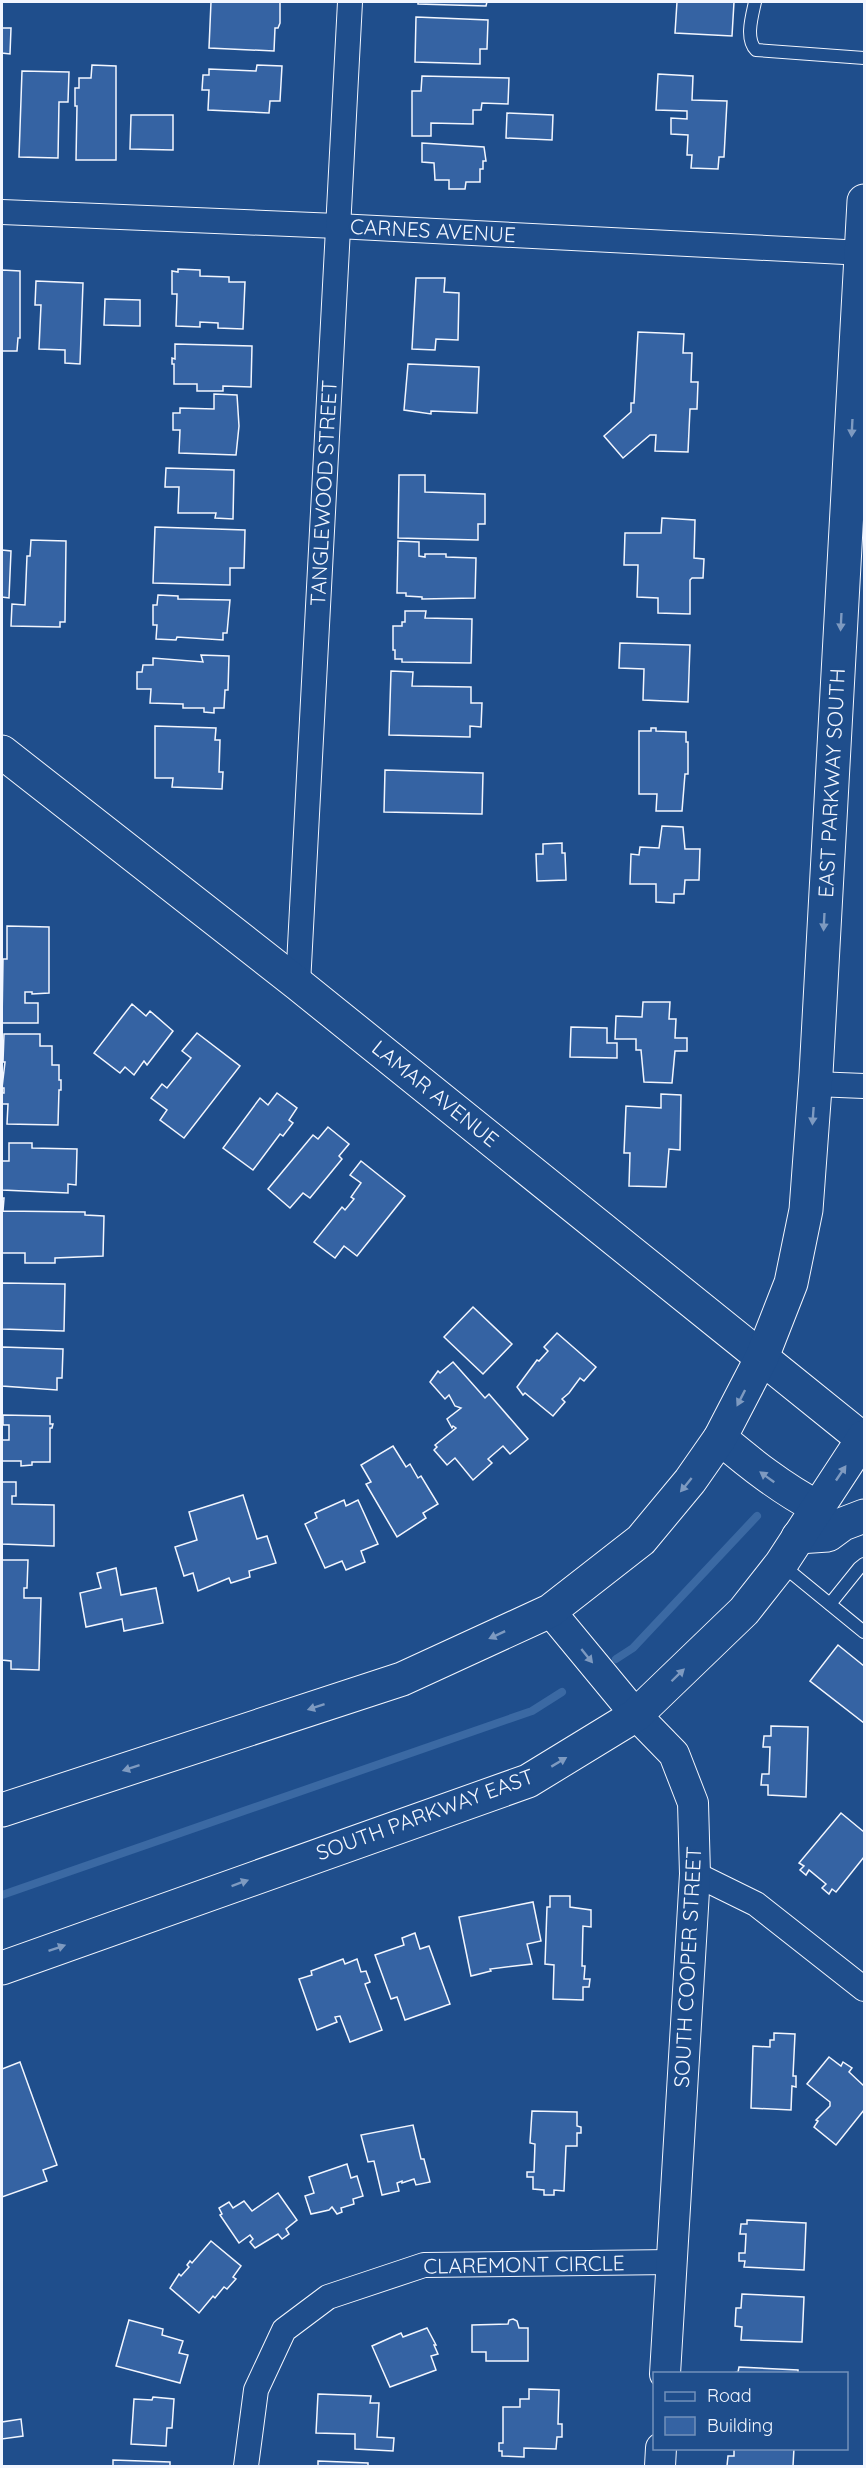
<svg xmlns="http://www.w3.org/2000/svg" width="866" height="2468" font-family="Quicksand,sans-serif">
<rect width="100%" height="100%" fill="#1f4e8c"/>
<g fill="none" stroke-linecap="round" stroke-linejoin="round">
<!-- stream -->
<g stroke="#3b69a3" stroke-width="8">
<path d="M616,1659L633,1648L757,1516"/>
<path d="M2,1895L532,1711L562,1692"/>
</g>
</g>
<!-- building -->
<g fill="#3563a3" stroke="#f2f6ff" stroke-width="1.5">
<path d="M211,2H280V23L278,28H275L274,51L209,48Z"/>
<path d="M418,2H487L486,6L418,4Z"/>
<path d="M677,2H734L732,36L675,33Z"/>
<path d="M416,17L488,20L487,49H480V64L415,62Z"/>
<path d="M2,28H11L10,54L2,53Z"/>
<path d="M92,65L116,66V160H76L77,106H75V88H79V78H91Z"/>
<path d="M257,65L282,66L280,101H270L269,113L208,110L209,90H202L203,75H209V69L256,71Z"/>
<path d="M22,71L69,72L68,102H59L58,158L19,157Z"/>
<path d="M658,74L693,76L692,100L727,101L724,157H719L718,169L691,168L692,155H687L688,135L671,134V118L687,119V111L656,110Z"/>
<path d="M422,76L509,78L508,104L482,103L481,110H473V124L431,123V136H412V91H421Z"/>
<path d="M507,113L553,115L552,140L506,138Z"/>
<path d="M131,115H173V150L130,149Z"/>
<path d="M422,143L484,147L486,161H483V169H480V182H466L465,189H449V180H435L434,163L422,162Z"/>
<path d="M178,269L200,270V276L229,277V282H245L243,329L218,328V323L200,322V327L176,326L177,294H172V271L178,272Z"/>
<path d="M2,270L20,271V338H18L17,351H2Z"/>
<path d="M416,278H445L444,292L459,293L458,340L436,339L435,350L412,349Z"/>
<path d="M36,281L83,283L80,364L65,363V350L39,349L41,305H35Z"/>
<path d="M105,299L140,300V326L104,325Z"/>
<path d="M638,332L684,334L683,353H692L691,382H698L697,409H690L688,452L655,451L656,435H650L623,458L604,436L631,412V403H634Z"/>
<path d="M175,344L252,346L251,387L223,386V391H197V384H174V364H172V358L175,359Z"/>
<path d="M408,364L479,367L477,413L431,411V414L404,410Z"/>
<path d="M214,394L237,395L239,426L236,455L179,453L180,430H173V413H180V408L214,409Z"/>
<path d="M166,468L234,470L233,519L215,518L216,513H178L179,487H165Z"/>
<path d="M399,475H425V492L485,494V524H478V540L398,538Z"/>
<path d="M662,518L695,520L694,558L704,559L703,578H692L690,580V614L658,613V598L637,597L638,565H624L625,533H661Z"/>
<path d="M155,527L245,530L244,568H230V585L153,583Z"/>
<path d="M31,540L66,541L65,622H60V627L11,626L12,604L25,605L27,556H30Z"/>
<path d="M398,541L419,542V556L425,557V554H446V557L476,558L475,598L422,599V597L406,596V593H397Z"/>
<path d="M2,550L11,551L9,598L2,597Z"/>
<path d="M158,595L178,596V599L230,600L227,633H223V640L177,637L176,640L156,639L157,625H153V605H157Z"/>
<path d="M405,611H426L425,618L472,619L471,663L402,662V659H395V650H393V626H402V622H405Z"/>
<path d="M620,643L690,645L688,702L643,700L644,669L619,668Z"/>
<path d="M201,655L229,656L228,690H225L224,708H214V713L204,712V708H183V704L150,703L151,689H137V672H142L143,665H153V658L203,662Z"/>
<path d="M391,671L413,672L412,686L471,687V703H482L481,727L470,726V737L389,735Z"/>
<path d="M155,726L216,728L215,740H220L219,772H223L222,789L172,787L173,778H155Z"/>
<path d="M651,728H656V731L686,732V742H688V774H685L682,811H656L657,794H639V731H651Z"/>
<path d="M385,770L483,773L482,814L384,812Z"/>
<path d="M662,826L683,827L685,849H700L699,880H685L684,894H674V903L656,902V884H630L631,854L639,855L640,847L659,848Z"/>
<path d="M562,843V853H565L566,880L537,881L536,854H543V844Z"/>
<path d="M7,926L49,927V993L32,994V992H25V1003H38V1023H2L3,959H7Z"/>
<path d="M643,1002H670L669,1019H676L675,1038H687V1051H675L672,1083L644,1082L641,1050H636V1039H615L616,1016L642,1017Z"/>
<path d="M132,1004L146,1016L150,1011L173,1031L147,1065L144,1061L134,1075L125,1067L120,1073L94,1053Z"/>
<path d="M571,1027L607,1028V1043H617V1058L570,1057Z"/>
<path d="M197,1033L240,1066L184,1138L160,1120L167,1110L151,1098L162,1084L167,1088L191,1058L182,1051Z"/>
<path d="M4,1034H40V1046H52V1065H59V1080H61V1090H59L58,1125L7,1124L8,1104H2V1093H4V1088H2L5,1062H3Z"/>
<path d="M277,1093L297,1108L289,1120L293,1123L283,1136L280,1134L253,1170L223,1148L260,1098L268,1105Z"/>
<path d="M661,1094L681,1095L680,1150L669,1149L666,1187L629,1186L630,1153H624L626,1106L661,1108Z"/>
<path d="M328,1127L349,1144L339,1156L342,1159L310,1198L303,1193L290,1208L268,1189L313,1135L318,1139Z"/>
<path d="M9,1143H32V1148L77,1149L76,1185L68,1184V1193L2,1190V1161H9Z"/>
<path d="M361,1161L405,1196L357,1256L344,1246L335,1258L314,1242L342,1207L345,1210L354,1199L351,1197L361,1183L350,1175Z"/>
<path d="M2,1198H4L3,1211L85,1212V1215L104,1216L103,1256L55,1258V1263H25V1253H2Z"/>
<path d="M2,1283L65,1284L64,1331L2,1329Z"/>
<path d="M473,1307L512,1344L483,1374L444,1337Z"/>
<path d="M557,1333L596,1367L584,1381L580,1378L569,1393L562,1399L565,1402L553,1416L525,1393L523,1395L517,1387L537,1360L539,1361L548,1351L544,1347Z"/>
<path d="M2,1347L63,1349L62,1378H57V1390L2,1386Z"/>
<path d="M453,1362L485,1398L489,1394L528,1439L510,1454L503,1446L488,1459L492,1463L473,1480L455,1458L447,1465L434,1450L437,1447L435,1445L456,1428L453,1426L452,1428L447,1419L461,1408L455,1406L449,1395L445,1399L430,1382L438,1371L440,1373Z"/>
<path d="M3,1415L50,1416V1424H53L52,1428H50V1462H32V1465L21,1466V1461H2V1440H9V1425H3Z"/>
<path d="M393,1446L406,1467L410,1464L418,1478L421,1476L438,1504L423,1513L426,1518L397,1537L366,1484L371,1482L361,1465Z"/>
<path d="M2,1482H16V1496H12V1504L54,1505V1546L2,1544Z"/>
<path d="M243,1495L257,1539L267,1536L276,1563L249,1571L250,1577L231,1583L229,1578L198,1591L193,1573L184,1576L175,1547L197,1540L189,1512Z"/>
<path d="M344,1500L346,1506L358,1500L378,1544L361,1551L365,1562L346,1570L342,1561L325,1568L305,1524L317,1518L315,1513Z"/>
<path d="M2,1560H28L27,1588H24V1598H41L39,1670L11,1669V1661L2,1660Z"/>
<path d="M116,1568L121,1595L156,1588L163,1623L124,1631L122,1619L86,1627L80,1593L101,1588L97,1573Z"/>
<path d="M838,1645L864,1666V1723L810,1681Z"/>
<path d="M771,1726L808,1727L806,1797L768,1795V1785H761L762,1774H769L770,1747H763L764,1736H771Z"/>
<path d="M841,1813L864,1832V1857L836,1892L832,1889L829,1894L822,1888L826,1884L809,1870L806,1875L800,1870L804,1866L799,1863Z"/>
<path d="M550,1896H570V1907L591,1910V1927L583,1926L582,1966H585L584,1979H590L589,1987H583V2000L553,1999L554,1965L545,1964L547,1907H550Z"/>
<path d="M533,1902L541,1941L527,1944L532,1964L490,1969L491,1971L471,1976L459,1917Z"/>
<path d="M415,1933L420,1949L429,1946L450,2004L405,2020L397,1997L391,1999L375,1955L404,1945L402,1938Z"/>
<path d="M343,1959L345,1964L357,1959L361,1972L366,1971L370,1982L365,1984L382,2030L350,2042L340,2016L335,2017L337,2022L317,2030L299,1979L312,1975L311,1971Z"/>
<path d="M774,2033L795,2034L793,2076H796V2087L792,2086L791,2110L751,2108L753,2046L770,2047V2040H774Z"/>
<path d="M829,2057L841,2066L843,2062L852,2068L849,2072L864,2086V2110L836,2145L814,2127L818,2121L816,2120L830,2106V2102L807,2084Z"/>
<path d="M20,2062L57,2165L43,2170L47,2181L2,2197V2069Z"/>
<path d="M532,2111L577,2112V2126L581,2127V2133H577V2146H566L564,2191L554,2190V2195H544V2190L533,2189V2177H527V2172H534L535,2144L530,2143Z"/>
<path d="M413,2125L421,2159H424L430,2182L416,2185L414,2179L402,2183V2181L397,2183L399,2191L382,2195L374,2161L368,2162L361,2135Z"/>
<path d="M347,2164L351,2178L357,2176L363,2196L353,2199L354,2204L341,2208L342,2212L337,2214L332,2207L329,2210L311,2214L305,2196L314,2193L309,2177Z"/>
<path d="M278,2193L297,2220L286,2229L289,2234L282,2239L278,2234L255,2248L250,2242L253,2239L250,2235L239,2243L220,2215L222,2214L219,2208L229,2202L233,2208L244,2201L252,2211Z"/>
<path d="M747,2220L806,2223L804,2270L744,2267L745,2261H739V2253H745L746,2234H740L741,2224H747Z"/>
<path d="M211,2241L241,2266L233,2277L236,2279L227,2289L224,2287L215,2298L213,2296L199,2313L170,2288L179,2274L181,2276L189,2267L187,2265L190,2261L192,2263Z"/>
<path d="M742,2294L804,2297L802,2342L741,2340L742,2327L735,2326L736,2308H741Z"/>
<path d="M513,2319L517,2321L519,2328H528V2361H486V2352H472V2325L508,2324L509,2320Z"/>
<path d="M129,2320L163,2329L162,2335L183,2341L179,2353L188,2355L180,2383L116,2366Z"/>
<path d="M427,2328L436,2345H434L438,2354L431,2356L436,2370L390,2387L372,2346L401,2333L403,2337Z"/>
<path d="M739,2367L798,2370V2374H728L738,2372Z"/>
<path d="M529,2389L559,2390L558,2424H562V2437H557L556,2449L524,2448V2457L502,2456V2451H499V2443H503V2407H520V2399H529Z"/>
<path d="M318,2394L371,2396L370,2403H379L377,2437L394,2438L393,2451L355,2449V2434L316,2433Z"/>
<path d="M153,2397L174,2399L172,2428H167L166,2446L131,2444L134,2399L152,2400Z"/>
<path d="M21,2419L23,2436L2,2439V2422Z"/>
<path d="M734,2448H794L793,2466H727L728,2456H734Z"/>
<path d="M113,2460L170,2462V2466H113Z"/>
<path d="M318,2461L368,2463V2466H318Z"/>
</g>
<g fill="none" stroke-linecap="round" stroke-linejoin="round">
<defs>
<g id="service">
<path d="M755,2C752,16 745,39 756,50L864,58"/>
<path d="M782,1565L864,1632"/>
<path d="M830,1604L859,1568L864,1564"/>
</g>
<g id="minor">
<path d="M2,212L337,226L864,253"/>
<path d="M298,984L350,2"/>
<path d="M815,1084L864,1086"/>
<path d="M695,1874L756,1904L864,1989"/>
<path d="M246,2466L256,2390L284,2330L328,2297L424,2265L671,2262"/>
</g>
<g id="tertiary">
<path d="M550,1611L636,1715L674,1754L693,1803L695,1874L665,2374"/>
<path d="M660,2466L661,2448"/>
</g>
<g id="primary">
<path d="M2,752L298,984L864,1440"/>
<path d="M720,1438C751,1464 781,1488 817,1507"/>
<path d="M798,1537L828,1535L843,1524L864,1516"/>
<path d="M2,1810L402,1679L550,1611L641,1540L690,1481L720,1438L762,1357L791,1283L806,1210L816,1074L864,201"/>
<path d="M2,1968L528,1781L636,1715L744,1611L781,1564L864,1437"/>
</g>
</defs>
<!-- service casing -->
<use href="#service" stroke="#f2f6ff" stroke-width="14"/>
<!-- minor casing -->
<use href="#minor" stroke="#f2f6ff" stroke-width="26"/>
<!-- tertiary casing -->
<use href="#tertiary" stroke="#f2f6ff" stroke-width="32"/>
<!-- primary casing -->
<use href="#primary" stroke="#f2f6ff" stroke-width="35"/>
<!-- service -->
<use href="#service" stroke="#1f4e8c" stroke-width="12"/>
<!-- minor -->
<use href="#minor" stroke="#1f4e8c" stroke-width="24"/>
<!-- tertiary -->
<use href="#tertiary" stroke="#1f4e8c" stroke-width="30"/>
<!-- primary -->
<use href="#primary" stroke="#1f4e8c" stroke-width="33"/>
</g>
<!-- one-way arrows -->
<defs><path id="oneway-solid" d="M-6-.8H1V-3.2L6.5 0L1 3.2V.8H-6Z" transform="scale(1.5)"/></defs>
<g fill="#7e9ac0">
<use href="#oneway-solid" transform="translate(852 428) rotate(93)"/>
<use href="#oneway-solid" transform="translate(841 622) rotate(93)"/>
<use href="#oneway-solid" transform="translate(824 922) rotate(93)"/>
<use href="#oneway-solid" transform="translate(813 1116) rotate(94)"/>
<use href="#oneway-solid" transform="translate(741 1398) rotate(117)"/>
<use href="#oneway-solid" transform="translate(841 1473) rotate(-56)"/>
<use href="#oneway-solid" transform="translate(767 1477) rotate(-144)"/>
<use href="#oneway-solid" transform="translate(686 1485) rotate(129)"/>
<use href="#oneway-solid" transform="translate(497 1635) rotate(155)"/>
<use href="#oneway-solid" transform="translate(587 1656) rotate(51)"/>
<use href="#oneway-solid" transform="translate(678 1675) rotate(-44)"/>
<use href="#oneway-solid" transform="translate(316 1707) rotate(162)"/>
<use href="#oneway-solid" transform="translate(559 1762) rotate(-31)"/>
<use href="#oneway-solid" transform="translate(131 1768) rotate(162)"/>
<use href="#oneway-solid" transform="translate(240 1883) rotate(-20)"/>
<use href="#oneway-solid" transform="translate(57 1948) rotate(-19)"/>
</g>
<g text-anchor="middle" stroke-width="4.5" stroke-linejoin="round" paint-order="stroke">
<!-- street labels -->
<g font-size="21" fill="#f2f6ff" stroke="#1f4e8c">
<text transform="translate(433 231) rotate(3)" y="7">CARNES AVENUE</text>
<text transform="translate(324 493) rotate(-87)" y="7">TANGLEWOOD STREET</text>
<text transform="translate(832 783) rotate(-87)" y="7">EAST PARKWAY SOUTH</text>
<text transform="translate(435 1094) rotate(39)" y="7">LAMAR AVENUE</text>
<text transform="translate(425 1815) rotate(-20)" y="7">SOUTH PARKWAY EAST</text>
<text transform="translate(688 1967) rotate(-87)" y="7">SOUTH COOPER STREET</text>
<text transform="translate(524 2265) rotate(-1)" y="7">CLAREMONT CIRCLE</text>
</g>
</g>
<!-- border -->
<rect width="866" height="2468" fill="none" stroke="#f2f6ff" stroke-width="6"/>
<!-- legend -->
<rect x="653" y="2372" width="195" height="78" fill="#1f4e8c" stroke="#7391ba" stroke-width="1.5"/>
<rect x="665" y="2392" width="30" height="9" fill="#1f4e8c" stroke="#7391ba" stroke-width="1.5"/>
<text x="707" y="2402" font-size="18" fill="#f2f6ff">Road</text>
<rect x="665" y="2417" width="30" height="18" fill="#3563a3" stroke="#7391ba" stroke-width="1.5"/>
<text x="707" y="2432" font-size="18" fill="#f2f6ff">Building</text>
</svg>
